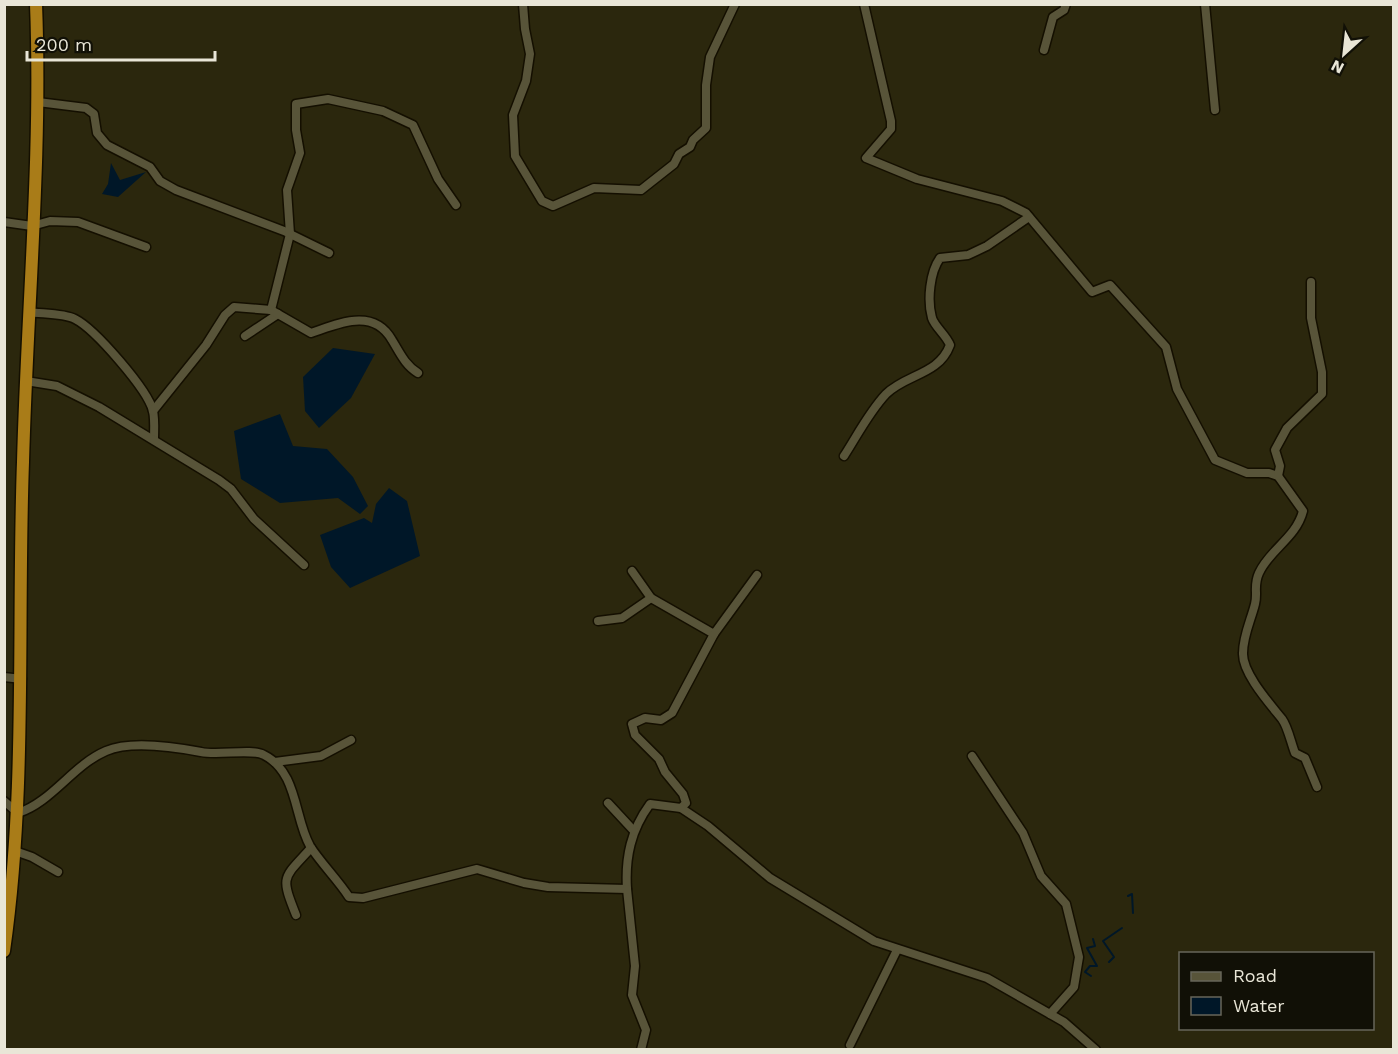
<svg xmlns="http://www.w3.org/2000/svg" width="1398" height="1054" font-family="'Work Sans',sans-serif">
<rect width="100%" height="100%" fill="#2b270d"/>
<!-- water -->
<g fill="#001728">
<path d="M111,163L120,180L146,172L118,197L102,194L108,184Z"/>
<path d="M333,348L375,354L351,398L319,428L305,411L303,377Z"/>
<path d="M280,414L293,446L327,449L353,477L368,506L360,514L338,498L280,503L241,479L234,431Z"/>
<path d="M389,488L407,501L420,556L350,588L331,567L320,535L364,518L372,523L376,504Z"/>
</g>
<g fill="none" stroke-linecap="round" stroke-linejoin="round">
<!-- stream -->
<g stroke="#001728" stroke-width="2">
<path d="M1128,896L1132,894L1133,913"/>
<path d="M1109,962L1114,957L1103,941L1122,928"/>
<path d="M1091,976L1085,972L1090,966H1097L1087,948L1095,946L1093,939"/>
</g>
<defs>
<g id="minor">
<path d="M523,4L525,29L530,54L526,81L513,115L515,156L542,201L553,206L594,188L641,190L674,164L679,154L690,147L693,140L706,128V85L710,57L735,4"/>
<path d="M864,4L891,121V129L866,158L917,179L1002,201L1026,213L1092,292L1110,285L1166,347L1177,389L1215,460L1247,473H1269L1278,476L1303,511C1296,538 1270,549 1259,573C1253,586 1258,593 1255,604C1251,620 1243,636 1243,653C1242,673 1270,704 1282,719C1288,727 1291,743 1295,753L1305,758L1317,787"/>
<path d="M1205,4L1215,110"/>
<path d="M1044,50L1053,17L1064,10L1066,4"/>
<path d="M38,102L86,108L94,114L97,133L107,145L150,167L160,181L176,190L284,231L329,253"/>
<path d="M4,222L32,226L50,221L78,222L146,247"/>
<path d="M271,310L290,234L287,190L300,153L296,130V104L328,99L383,111L413,125L438,179L456,205"/>
<path d="M29,312C42,314 63,313 75,319C95,329 148,390 153,411C155,420 154,431 154,439"/>
<path d="M245,336L278,314"/>
<path d="M26,381L57,386L99,407L219,480L231,489L254,519L304,565"/>
<path d="M153,411L206,345L225,315L234,307L271,310L311,333C338,324 373,307 392,340C400,353 405,365 418,373"/>
<path d="M844,456C857,436 869,412 886,394C906,374 939,375 950,345C946,335 935,327 932,318C927,300 930,272 940,258L968,255L987,246L1029,217"/>
<path d="M1278,476L1280,466L1275,450L1287,428L1322,394V372L1311,318V282"/>
<path d="M632,571L651,598L714,634L672,713L661,720L645,718L632,724L635,735L659,759L665,772L683,794L686,803L681,808"/>
<path d="M598,621L622,618L651,598"/>
<path d="M714,634L757,575"/>
<path d="M4,677L22,679"/>
<path d="M972,756L1023,833L1041,876L1066,904L1079,957L1074,987L1050,1014"/>
<path d="M275,762L321,756L351,740"/>
<path d="M4,801L18,813C52,802 73,765 106,751C131,740 175,747 201,752C219,756 251,748 264,755C298,772 294,818 310,846C320,862 338,880 349,897L363,898L477,869L524,883L548,887L627,889C625,857 631,830 650,804L681,808L708,826L770,878L874,941L987,978L1064,1022L1096,1050"/>
<path d="M608,803L634,831"/>
<path d="M15,851L32,857L58,872"/>
<path d="M627,889L635,966L632,995L646,1030L641,1050"/>
<path d="M296,915C280,875 283,879 311,848"/>
<path d="M850,1045L897,950"/>
</g>
<path id="highway" d="M4,951C27,789 17,625 23,462C27,309 42,156 36,4"/>
</defs>
<!-- minor casing -->
<use href="#minor" stroke="#140f00" stroke-width="11"/>
<!-- highway casing -->
<use href="#highway" stroke="#140f00" stroke-width="15"/>
<!-- minor -->
<use href="#minor" stroke="#585439" stroke-width="8"/>
<!-- highway -->
<use href="#highway" stroke="#a97c18" stroke-width="12"/>
</g>
<!-- border -->
<rect width="1398" height="1054" fill="none" stroke="#e9e6d7" stroke-width="12"/>
<!-- legend -->
<rect x="1179" y="952" width="195" height="78" fill="#111006" stroke="#67665a" stroke-width="1.5"/>
<rect x="1191" y="972" width="30" height="9" fill="#585439" stroke="#67665a" stroke-width="1.5"/>
<text x="1233" y="982" font-size="18" fill="#e9e6d7">Road</text>
<rect x="1191" y="997" width="30" height="18" fill="#001728" stroke="#67665a" stroke-width="1.5"/>
<text x="1233" y="1012" font-size="18" fill="#e9e6d7">Water</text>
<!-- north arrow -->
<g transform="translate(1344 54) rotate(207)" stroke="#111006" stroke-width="4.5" paint-order="stroke">
<path d="M0-4.5L10 22L0 15L-10 22Z" fill="#e9e6d7"/>
<text y="-9" font-size="16" font-weight="bold" text-anchor="middle" fill="#e9e6d7">N</text>
</g>
<!-- scale -->
<path d="M27 51v9h188v-9" fill="none" stroke="#e9e6d7" stroke-width="3"/>
<text x="36" y="51" font-size="18" fill="#e9e6d7" stroke="#111006" stroke-width="4.5" paint-order="stroke">200 m</text>
</svg>
